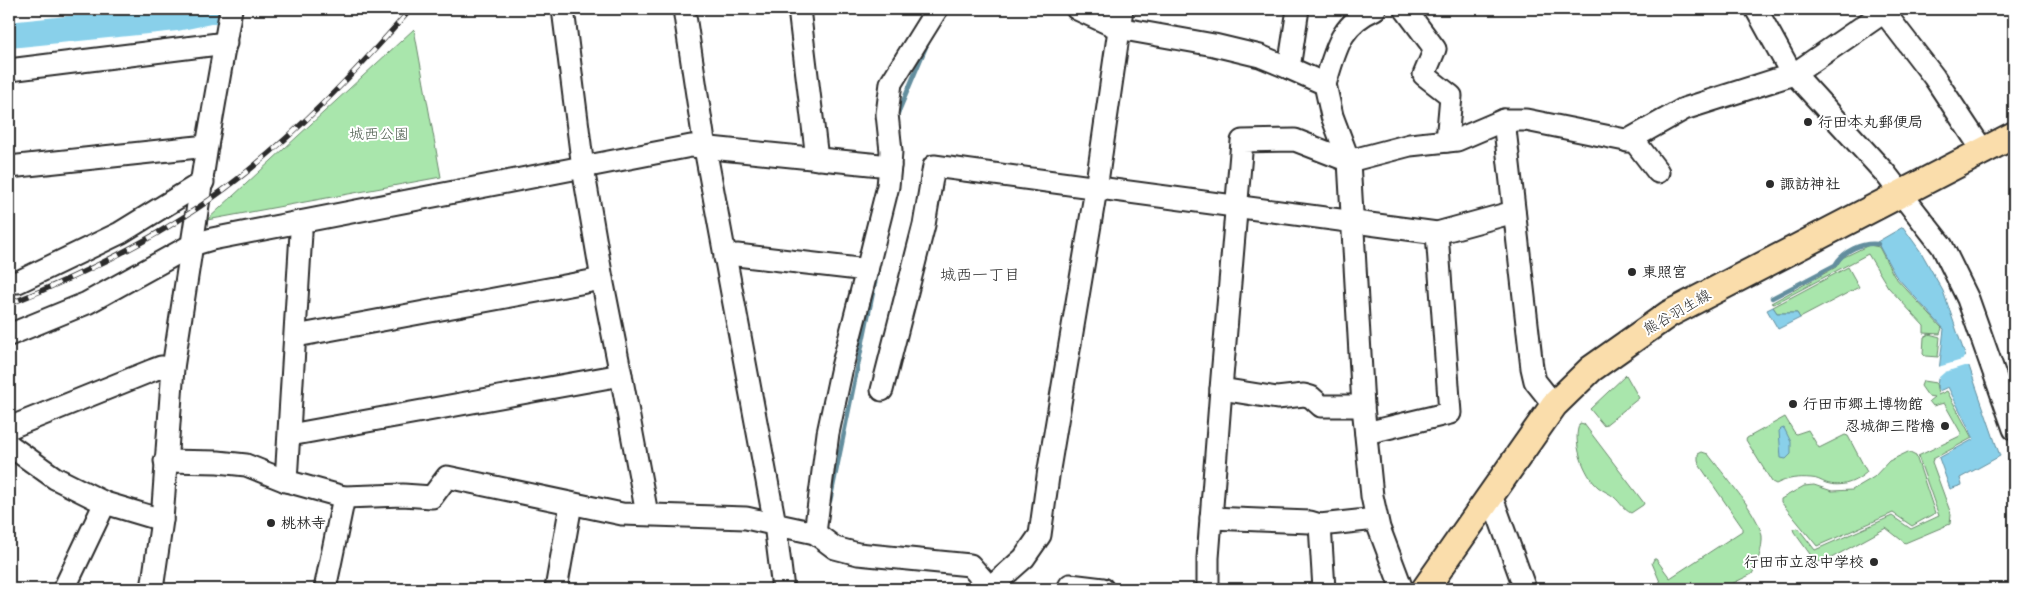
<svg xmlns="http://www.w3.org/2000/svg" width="2023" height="598" font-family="Mynerve,'Klee One',sans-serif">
<rect width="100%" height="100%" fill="#fff"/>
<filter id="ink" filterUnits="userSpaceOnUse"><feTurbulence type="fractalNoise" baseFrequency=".02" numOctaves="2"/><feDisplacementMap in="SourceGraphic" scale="10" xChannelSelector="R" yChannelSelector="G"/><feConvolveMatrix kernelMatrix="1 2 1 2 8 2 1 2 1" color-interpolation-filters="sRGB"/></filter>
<g filter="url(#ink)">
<!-- green -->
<g fill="#a9e6ac" stroke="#6a886c">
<path d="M414,29L441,177L207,220Z"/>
<path d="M1869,245L1879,247L1894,276L1942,328L1940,334L1924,333V326L1888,287L1868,254L1774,304L1771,303L1836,267L1842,258Z"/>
<path d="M1848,267L1859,287L1800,318L1797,313H1777L1773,307Z"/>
<path d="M1929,334L1940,337L1938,357L1925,356L1923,354L1924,337Z"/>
<path d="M1626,375L1639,398L1604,426L1590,409Z"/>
<path d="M1923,381L1936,383L1938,395L1947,391L1972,438L1933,459L1932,462L1951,514L1950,524L1905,543L1886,528L1824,562L1815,561L1794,532L1793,529L1798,528L1815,550L1892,516L1911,529L1939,516L1918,456L1960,436L1961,433L1944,403L1933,406L1929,401L1934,397L1928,396L1921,386Z"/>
<path d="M1785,417L1794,432L1796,434L1808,430L1819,448L1845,435L1848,436L1867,472C1856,482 1841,488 1826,483C1821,481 1817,478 1811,478C1798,477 1788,478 1776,484L1772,482L1746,440L1747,438Z"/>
<path d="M1580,423L1584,424L1644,503L1643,505L1631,513C1624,510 1620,502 1614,497C1609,493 1603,491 1598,487C1584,475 1571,440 1580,423Z"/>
<path d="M1702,452L1708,454C1722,473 1759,514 1762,536C1763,547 1757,565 1752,574L1721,589H1663L1652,563L1654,559H1656L1670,578L1742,531V527L1700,466L1698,460V454Z"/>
<path d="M1908,452L1916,456L1935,513L1912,526L1893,513L1817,546L1781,502V499L1804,486L1814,485L1832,491L1852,490L1874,477L1889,461Z"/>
</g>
<!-- water -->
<g fill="#89d0ea" stroke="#638e9e">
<path d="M1903,227L1921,252L1943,291L2000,456L1960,478L1962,485L1950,489L1939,458L1974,439L1948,387L1939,391L1937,387L1944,329L1895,275L1877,242Z"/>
<path d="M1773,307L1777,313H1797L1800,318L1778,329L1767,310Z"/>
<path d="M1784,428L1791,442V454L1786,459L1781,458L1779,431L1781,429Z"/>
</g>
<!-- pier -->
<path fill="#fff" d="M1968,355L1972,366H1964L1945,372L1937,379V366L1938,367L1962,360Z"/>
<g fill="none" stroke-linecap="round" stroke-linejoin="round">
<!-- stream -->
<g stroke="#638e9e" stroke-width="4.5">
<path d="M381,9L395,10L427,9"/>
<path d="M896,118L928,42"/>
<path d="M1772,298L1835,265C1843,251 1862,242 1878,244"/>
<path d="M830,501L878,268"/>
</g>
<!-- river -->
<path stroke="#89d0ea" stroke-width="26" d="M9,35L176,18L219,9"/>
<defs>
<g id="minor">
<path d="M563,9L583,168L602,279"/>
<path d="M684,9L705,148L775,524L783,589"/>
<path d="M799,9L817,159"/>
<path d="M1077,9L1118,28L1214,45L1260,56L1289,68"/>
<path d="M1298,9L1289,68L1325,84L1332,116L1349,161L1410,145L1457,140L1504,120H1526L1635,142L1658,172"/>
<path d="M1405,9L1435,49L1424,75L1451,96L1447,141"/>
<path d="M1756,9L1788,67L1885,173L1942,246L1968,299L2014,429"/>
<path d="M9,70L226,43"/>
<path d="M1325,84C1336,50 1339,25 1375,9"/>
<path d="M1504,120L1532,368L1535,381L1554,405"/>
<path d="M1627,141L1684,109L1794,74L1884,12L1934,77L1983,151"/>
<path d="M890,166L891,151L887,114L891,83L937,9"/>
<path d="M9,167L207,146"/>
<path d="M725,258L737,255L867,270L842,367L828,433L815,533"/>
<path d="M9,282H18L120,233L203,182"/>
<path d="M9,335L87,303L192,245L212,239L691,146L890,166L888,186L867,270"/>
<path d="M296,336L602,279L621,375"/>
<path d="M1221,389L1277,398L1304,395L1311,397L1321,406H1363"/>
<path d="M882,390L924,225L934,166L1437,233L1514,212"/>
<path d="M9,428L153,370L161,367L173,368"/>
<path d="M1366,433L1450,413L1437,233"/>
<path d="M290,435L621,375L647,514"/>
<path d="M9,445L55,478L105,503L162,520"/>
<path d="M165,461L218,462L246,465L286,481L344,497L403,495L432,497L447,477L622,514L746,518L764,522L815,533L835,548L858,554L970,565L991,589"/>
<path d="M286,481L301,233L299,222"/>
<path d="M1491,495L1525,589"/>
<path d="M1211,518L1310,522L1320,525L1376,519"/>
<path d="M1320,525L1324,589"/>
<path d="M64,589L105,503"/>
<path d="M152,589L162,520L173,368L207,146L231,9"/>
<path d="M325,589L344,497"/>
<path d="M556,589L571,504"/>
<path d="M989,589L1024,558L1040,535L1049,469L1096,189L1122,9"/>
<path d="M1068,589L1070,585L1103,589"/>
<path d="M1208,589V558L1221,389L1242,141L1295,140L1349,161L1363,406L1372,496L1379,528L1402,589"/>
</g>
<path id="major" d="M1425,589L1554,405L1591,369L1669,314L2014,135"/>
</defs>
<!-- minor casing -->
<use href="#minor" stroke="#2b2b2b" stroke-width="25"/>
<!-- major casing -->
<use href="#major" stroke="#2b2b2b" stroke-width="30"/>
<!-- minor -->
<use href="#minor" stroke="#fff" stroke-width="21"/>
<!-- major -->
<use href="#major" stroke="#faddab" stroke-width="26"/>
<defs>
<path id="rail" d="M9,304C85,274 160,237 226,188C294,137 355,73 411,9"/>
</defs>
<!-- rail casing -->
<use href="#rail" stroke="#2b2b2b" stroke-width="5.5"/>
<!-- rail -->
<use href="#rail" stroke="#fff" stroke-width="4" stroke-dasharray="11" stroke-linecap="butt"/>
</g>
</g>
<!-- markers -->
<g fill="#2b2b2b" stroke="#fff" stroke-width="2">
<circle cx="1808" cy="122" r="5"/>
<circle cx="1770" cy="184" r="5"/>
<circle cx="1632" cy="272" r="5"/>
<circle cx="1793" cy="404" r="5"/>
<circle cx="1945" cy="426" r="5"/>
<circle cx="271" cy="523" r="5"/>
<circle cx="1874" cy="562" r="5"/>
</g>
<g text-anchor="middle" stroke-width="4" stroke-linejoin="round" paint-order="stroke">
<!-- poi labels -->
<g font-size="15" font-weight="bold" fill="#2b2b2b" stroke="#fff" text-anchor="start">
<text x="1818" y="127">行田本丸郵便局</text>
<text x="1780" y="189">諏訪神社</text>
<text x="1642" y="277">東照宮</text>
<text x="1803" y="409">行田市郷土博物館</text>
<text x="1935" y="431" text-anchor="end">忍城御三階櫓</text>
<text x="281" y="528">桃林寺</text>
<text x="1864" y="567" text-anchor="end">行田市立忍中学校</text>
</g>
<!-- park labels -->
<g font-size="15" fill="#4a5a4b" stroke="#fff">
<text x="379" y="139">城西公園</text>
</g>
<!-- street labels -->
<g font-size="15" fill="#2b2b2b" stroke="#fff">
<text transform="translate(1677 312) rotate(-30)" y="5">熊谷羽生線</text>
</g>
<!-- neighbourhood labels -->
<g font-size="16" fill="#2b2b2b" stroke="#fff">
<text x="980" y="280">城西一丁目</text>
</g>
</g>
<!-- margin -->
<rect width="2023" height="598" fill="none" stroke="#fff" stroke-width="30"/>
<rect x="15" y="15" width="1993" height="568" fill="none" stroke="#2b2b2b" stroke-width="2" filter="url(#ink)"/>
</svg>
